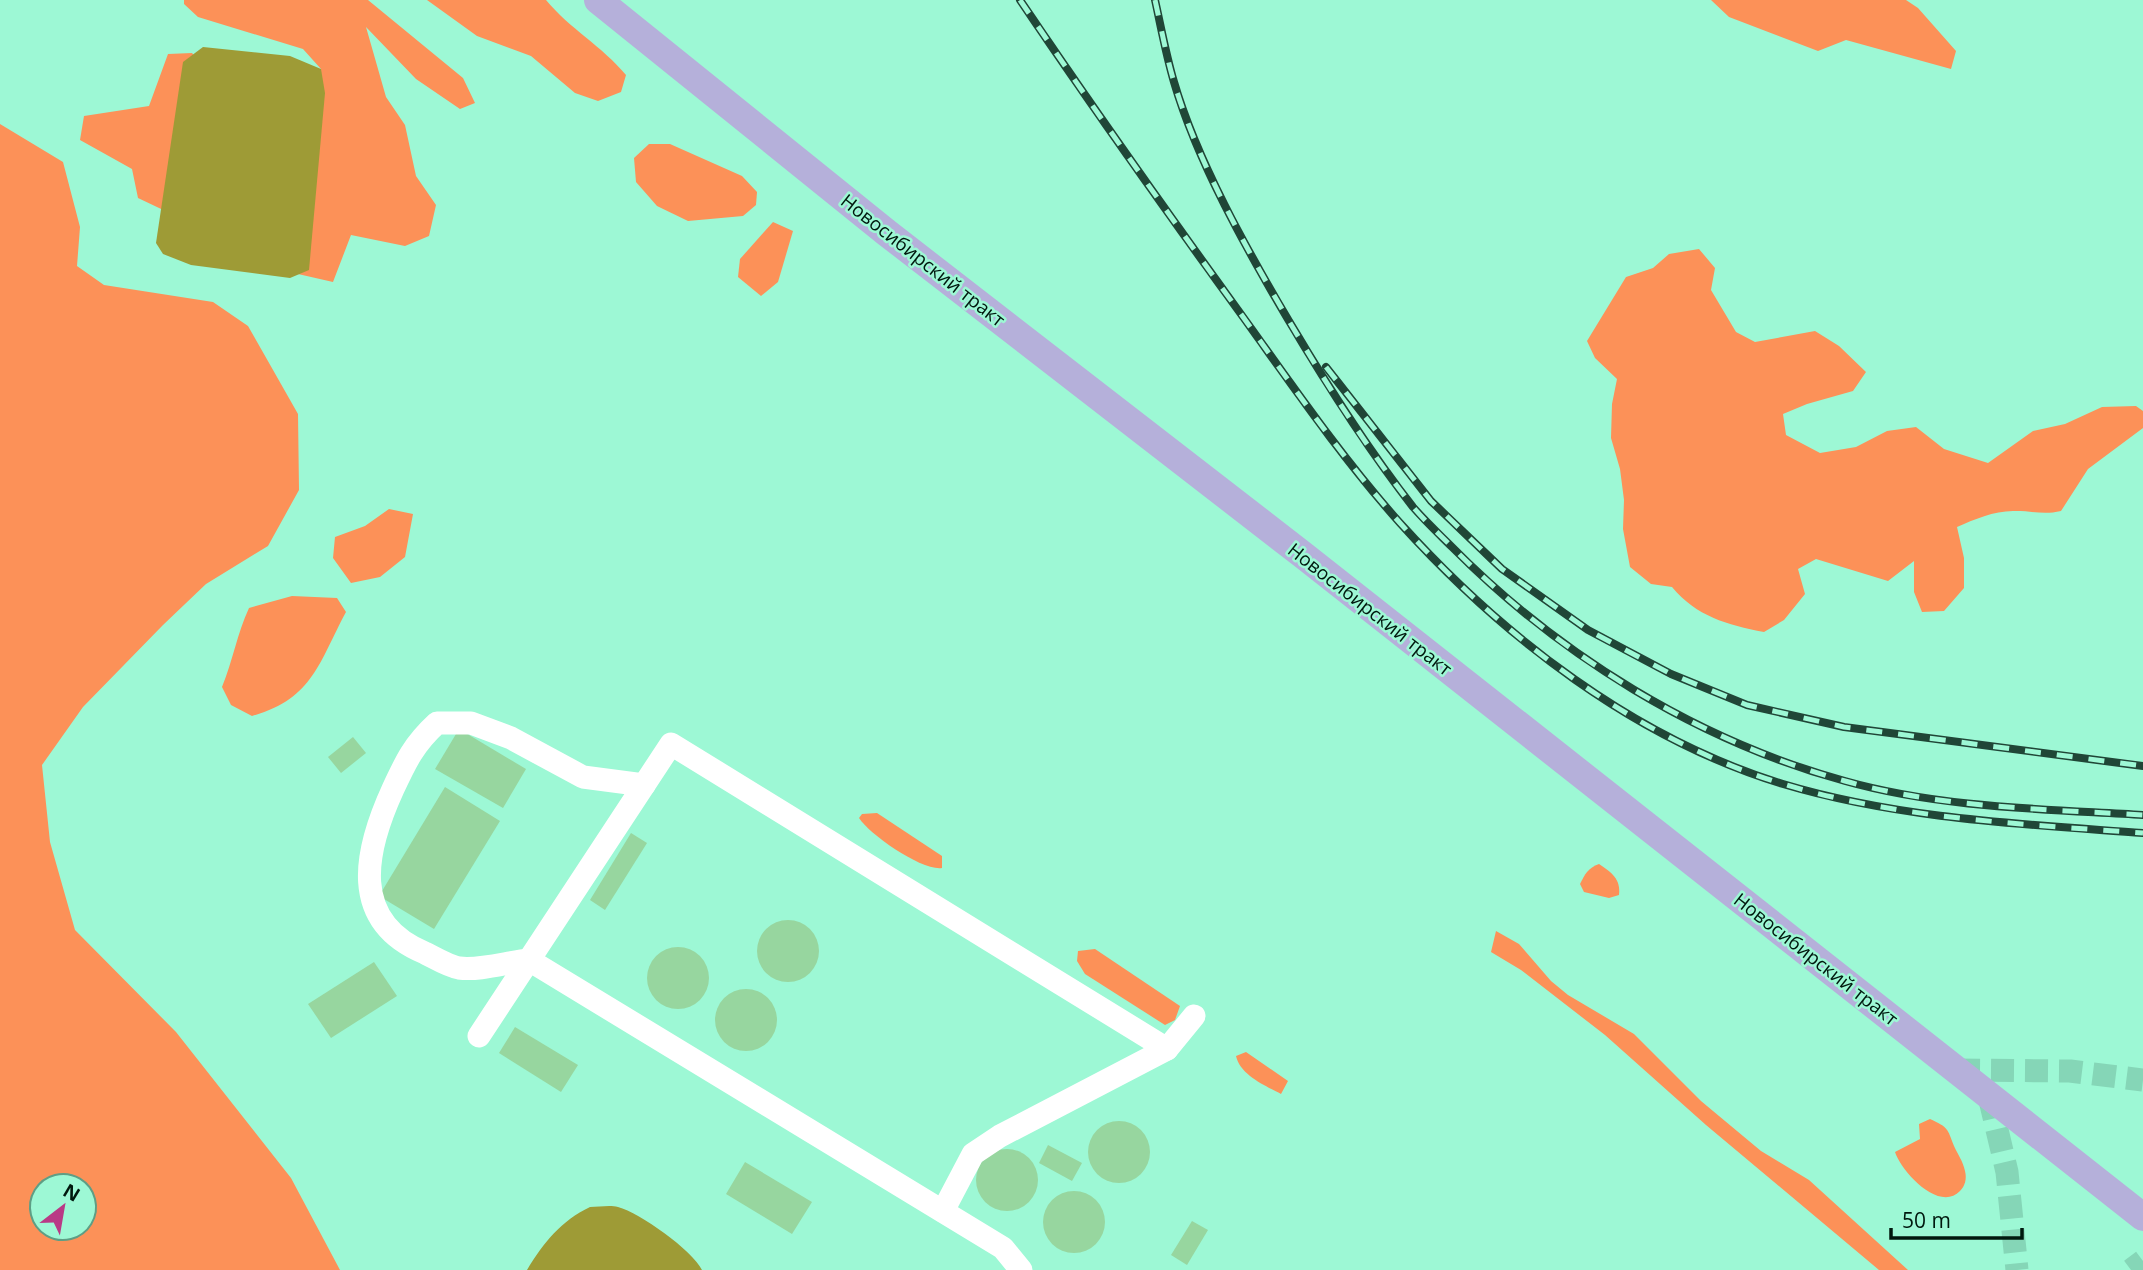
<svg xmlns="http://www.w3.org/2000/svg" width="2143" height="1270" font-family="'Open Sans',sans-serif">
<rect width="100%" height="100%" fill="#9df8d5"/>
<!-- green -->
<g fill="#fc9158" fill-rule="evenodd">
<path d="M184,0H368L463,78L475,103L460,109L416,79L366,27L386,97L405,125L416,176L436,205L429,236L405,246L351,235L333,282L298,274L138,198L132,169L80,140L84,116L149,106L168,54L192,53L209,73L321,69L303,49L198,17L184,4Z"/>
<path d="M427,0H546C570,29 602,46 626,75L621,92L598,101L575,93L531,56L477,36Z"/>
<path d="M1711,0H1906L1918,8L1956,51L1951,69L1846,40L1818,51L1729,17Z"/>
<path d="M0,124L63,162L80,227L77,266L104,285L213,302L248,326L298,414L299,490L268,546L206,584L163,625L83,707L42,765L50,842L75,930L176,1032L291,1178L340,1270H0ZM42,1186H84V1228H42Z"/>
<path d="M649,144H670L742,176L757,192L756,205L743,216L688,221L657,206L636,182L634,158Z"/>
<path d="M773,222L793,231L778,282L761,296L738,277L740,259Z"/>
<path d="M1699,249L1715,268L1711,290L1736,332L1755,342L1815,331L1839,346L1866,372L1853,391L1807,404L1783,414L1786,435L1820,453L1856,447L1887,431L1916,427L1944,449L1988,463L2033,431L2065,424L2102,407L2136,406L2143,411V428L2088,469L2061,511C2044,515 2033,511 2016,511C1996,510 1975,519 1957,527L1964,558V588L1944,611L1922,612L1914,592V561L1888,581L1816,559L1798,569L1805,594L1784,620L1764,632C1727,625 1696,616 1672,587L1651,584L1630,567L1623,529L1624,500L1620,469L1611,438L1612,404L1617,379L1595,358L1587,341L1626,277L1653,268L1669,254Z"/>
<path d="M389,509L413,514L405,557L380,577L351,583L333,558L335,537L365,526Z"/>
<path d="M292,596L337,598L346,612C319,662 313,699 252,716L231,705L222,687C233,660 237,634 249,608Z"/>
<path d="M877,813L942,856V868C922,871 870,835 859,818L862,814Z"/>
<path d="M1599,864C1611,872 1621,879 1619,895L1609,898L1584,892L1580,884C1585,874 1588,868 1599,864Z"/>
<path d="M1496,931L1519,944L1551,981L1568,995L1634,1034L1701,1101L1761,1151L1809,1180L1908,1270H1879L1706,1125L1605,1035L1521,970L1491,952Z"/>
<path d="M1095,949L1180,1006L1175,1020L1165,1025L1085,974L1077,961L1078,951Z"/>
<path d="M1246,1052L1288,1081L1281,1094C1266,1086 1240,1075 1236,1056Z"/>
<path d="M1930,1119C1949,1128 1947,1128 1954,1146C1958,1155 1963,1161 1965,1171C1967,1179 1965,1186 1960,1191C1939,1213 1901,1171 1895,1152L1920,1139L1919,1124Z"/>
</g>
<!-- water -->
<g fill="#9e9b36">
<path d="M203,47L290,56L321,69L325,93L309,270L290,278L191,265L163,254L156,243L183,62Z"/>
<path d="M590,1207C599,1207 610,1205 618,1207C640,1213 692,1250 702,1270H527C544,1242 561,1221 590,1207Z"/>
</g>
<!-- building -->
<g fill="#97d69f">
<path d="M459,729L526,769L503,808L435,769Z"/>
<path d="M353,737L366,753L341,773L328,757Z"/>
<path d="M445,787L500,821L434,929L379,896Z"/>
<path d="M631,833L647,843L605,910L590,900Z"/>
<circle cx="788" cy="951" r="31"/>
<circle cx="678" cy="978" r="31"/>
<path d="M374,962L397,996L331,1038L308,1004Z"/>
<circle cx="746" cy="1020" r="31"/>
<path d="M515,1027L578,1065L561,1092L499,1053Z"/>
<circle cx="1119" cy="1152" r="31"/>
<path d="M1048,1145L1082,1163L1072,1181L1039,1163Z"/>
<circle cx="1007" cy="1180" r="31"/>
<path d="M745,1162L812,1202L792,1234L726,1194Z"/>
<circle cx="1074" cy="1222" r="31"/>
<path d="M1192,1221L1208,1230L1187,1265L1171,1255Z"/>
</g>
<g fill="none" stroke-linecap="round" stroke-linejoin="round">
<!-- minor-tunnel -->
<g stroke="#85d6b7" stroke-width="23" stroke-dasharray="23 11" stroke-linecap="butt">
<path d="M1957,1070L2070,1071L2143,1080"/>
<path d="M1989,1096L2007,1172L2017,1270"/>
<path d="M2131,1270L2143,1261"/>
</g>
<!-- minor -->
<g stroke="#fff" stroke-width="23">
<path d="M644,785L583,777L511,738L471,723H437C414,744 406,761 393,789C365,850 348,921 425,953C435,958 448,966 459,968C480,971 508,962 529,960L1003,1248L1021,1270"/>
<path d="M479,1036L671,744L1167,1049"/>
<path d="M943,1211L973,1154L1000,1136L1167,1049L1194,1016"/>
</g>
<!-- major -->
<path stroke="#b5b0da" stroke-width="28" d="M598,0L887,233L1303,555L2143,1217"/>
<defs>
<g id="rail">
<path d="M1020,0C1091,105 1164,208 1238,310C1290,382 1341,457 1400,523C1503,637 1635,739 1783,784C1900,819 2022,824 2143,833"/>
<path d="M1155,0C1161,27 1166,55 1174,82C1197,161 1247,250 1289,321C1327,385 1367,448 1413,507C1425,521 1439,534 1452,547C1559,655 1698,741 1845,781C1941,808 2044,809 2143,815"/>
<path d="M1326,367L1431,501L1502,569L1588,630L1671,674L1747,705L1844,727L2143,766"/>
</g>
</defs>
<!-- rail casing -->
<use href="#rail" stroke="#204637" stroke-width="8"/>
<!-- rail -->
<use href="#rail" stroke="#9df8d5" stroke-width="5" stroke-dasharray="16" stroke-linecap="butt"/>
</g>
<g text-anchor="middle" stroke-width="5" stroke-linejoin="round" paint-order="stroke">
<!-- street labels -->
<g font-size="19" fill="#00180e" stroke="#9df8d5">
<text transform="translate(923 260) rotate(38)" y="7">Новосибирский тракт</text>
<text transform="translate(1370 609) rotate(38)" y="7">Новосибирский тракт</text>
<text transform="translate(1816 959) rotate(38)" y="7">Новосибирский тракт</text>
</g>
</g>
<!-- north arrow -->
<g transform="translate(63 1207) rotate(31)"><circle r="33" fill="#9df8d5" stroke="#5e9e85" stroke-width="2"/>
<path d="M0-5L12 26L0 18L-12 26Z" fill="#b93a86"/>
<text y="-10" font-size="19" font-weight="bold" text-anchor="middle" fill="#00180e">N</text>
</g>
<!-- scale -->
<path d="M1891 1228v10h131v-10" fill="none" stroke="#00180e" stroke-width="3.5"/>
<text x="1902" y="1228" font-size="21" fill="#00180e" stroke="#9df8d5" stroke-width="5" paint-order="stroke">50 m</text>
</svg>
